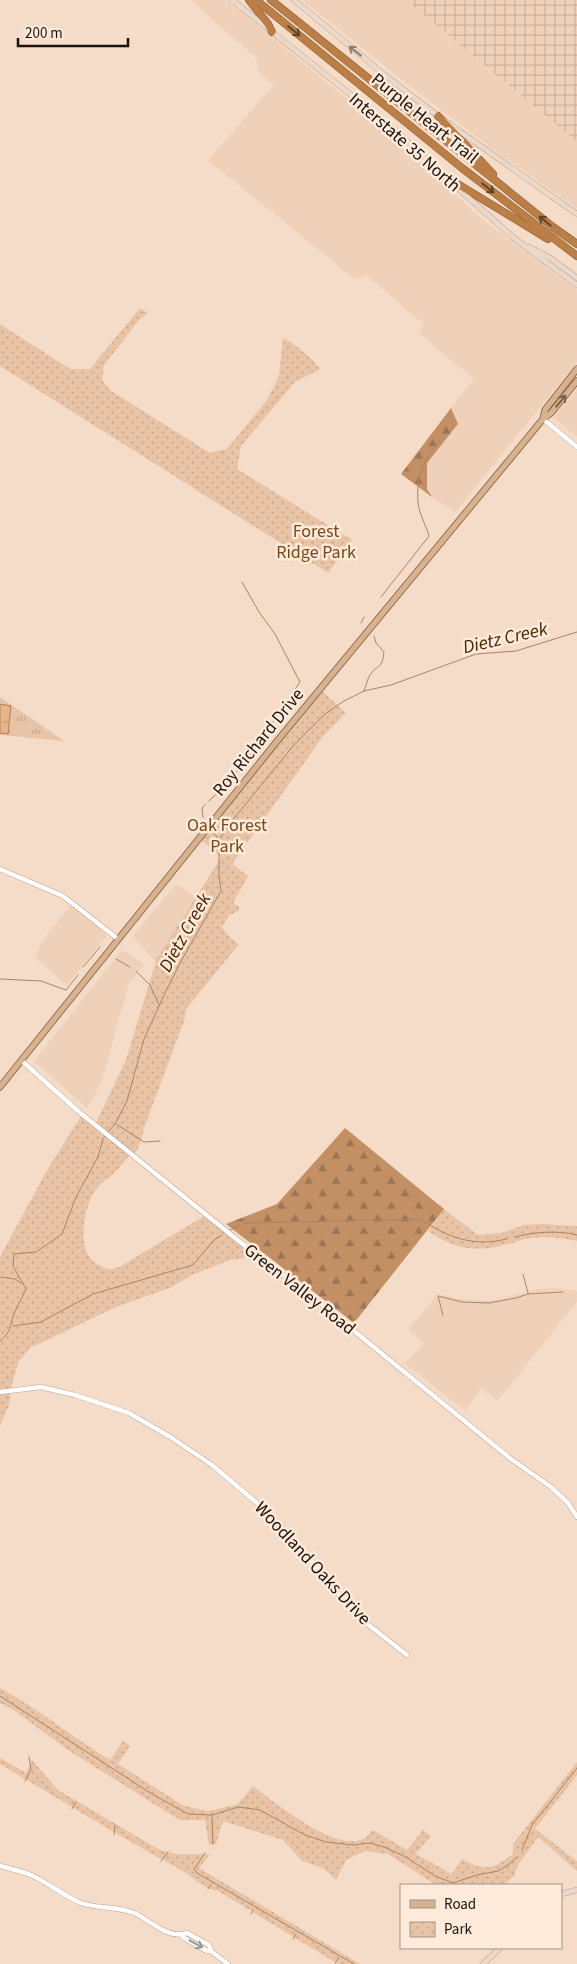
<svg xmlns="http://www.w3.org/2000/svg" width="577" height="1964" font-family="'Source Sans 3',sans-serif">
<defs>
<pattern id="industrial-grid" width="8" height="8" patternUnits="userSpaceOnUse" patternTransform="scale(1.25)"><rect width="8" height="8" fill="#efd0b8"/><path d="M0 4h8M4 0v8" fill="none" stroke="#ccb29d"/></pattern>
<pattern id="grass-tufts" width="24" height="20" patternUnits="userSpaceOnUse" patternTransform="scale(1.25)"><rect width="24" height="20" fill="#e9c3a5"/><path d="M3 7l-1-3M5 7V3M7 7l1-3M15 17l-1-3M17 17v-4M19 17l1-3" fill="none" stroke="#c7a78d"/></pattern>
<pattern id="forest-firs" width="22" height="20" patternUnits="userSpaceOnUse" patternTransform="scale(1.25)"><rect width="22" height="20" fill="#c39065"/><path d="M5 1l3.5 6h-7zM16 11l3.5 6h-7z" fill="#9e7452"/></pattern>
<pattern id="park-dots" width="8" height="8" patternUnits="userSpaceOnUse" patternTransform="scale(1.25)"><rect width="8" height="8" fill="#e9c3a5"/><path d="M2 2h.1M6 6h.1" fill="none" stroke="#c7a78d" stroke-width="1.8" stroke-linecap="round"/></pattern>
<pattern id="water-ripples" width="26" height="14" patternUnits="userSpaceOnUse" patternTransform="scale(1.25)"><rect width="26" height="14" fill="#e9b488"/><path d="M2 4q2-2 4 0t4 0M15 11q2-2 4 0t4 0" fill="none" stroke="#c79a74"/></pattern>
</defs>
<rect width="100%" height="100%" fill="#f5dcc8"/>
<!-- built -->
<g fill="#efd0b8">
<path d="M191,0H226L412,152L478,216L577,290V362L455,512L432,497L427,489V463L458,424L451,408L474,379L420,334L424,324L366,275L356,280L208,160L274,85L258,71L257,59Z"/>
<path d="M302,0H406L577,140V208L504,157L426,99Z"/>
<path d="M577,389V437L554,417Z"/>
<path d="M176,884L195,897L156,962L133,936Z"/>
<path d="M72,904L107,935L67,985L36,958L42,941Z"/>
<path d="M122,950L144,964L129,983L101,1083L87,1108L34,1061Z"/>
<path d="M557,1288L577,1291V1302L497,1401L481,1388L465,1411L405,1363L424,1343L408,1330L438,1294L458,1299L489,1301L539,1289Z"/>
</g>
<!-- industrial -->
<path fill="url(#industrial-grid)" d="M406,0H577V141L569,135Z"/>
<!-- grass -->
<path fill="url(#grass-tufts)" d="M0,697L64,741L0,735Z"/>
<!-- forest -->
<g fill="url(#forest-firs)">
<path d="M451,408L458,424L427,463V489L432,497L401,474Z"/>
<path d="M345,1128L444,1209L354,1323L226,1224L277,1204Z"/>
</g>
<!-- park -->
<g fill="url(#park-dots)">
<path d="M140,308L148,313L139,320L104,365L102,380L111,391L210,453L227,449L267,400L279,376L283,338C298,346 310,356 320,369L295,382L241,446L237,469L352,540L328,573L0,366V324L70,369H90Z"/>
<path d="M320,689L346,713L324,735L232,864L248,876L233,903L239,907V911L229,915L222,927L232,939L239,944L186,1009L184,1021L144,1128L141,1141L136,1152C127,1155 123,1164 117,1170C106,1182 98,1182 91,1198C83,1216 76,1255 99,1265C102,1267 106,1269 110,1269C113,1269 118,1267 121,1266L206,1215L259,1256L230,1260L192,1275L170,1288L116,1307L30,1348L19,1361L12,1384L9,1405L0,1426V1257L46,1172L81,1116L95,1125L126,1060L157,958L217,864L220,856L199,838Z"/>
<path d="M444,1209L478,1235L502,1233L523,1225L542,1224L574,1226H577V1241C562,1238 546,1236 531,1238C523,1238 516,1243 508,1244C475,1253 457,1250 428,1231Z"/>
<path d="M0,1688C39,1709 72,1737 110,1760L123,1741L130,1746L118,1764L184,1806L209,1811L238,1804L253,1786C275,1802 337,1855 365,1838C367,1837 370,1832 373,1830L407,1850L423,1830L431,1836L416,1854L452,1874L462,1859C485,1872 493,1869 513,1854V1844L577,1762V1775L535,1829L577,1861V1871L538,1837L518,1865L514,1876L504,1885H436L388,1854L365,1851L346,1860L336,1880L323,1868L302,1861L283,1840L223,1821L216,1844L209,1845L205,1820H181L173,1816L68,1750L12,1709L0,1703Z"/>
<path d="M0,1758L26,1773L32,1760L58,1790L160,1850L176,1854H210L199,1868L360,1964H338L218,1891C202,1888 192,1876 178,1868C118,1836 59,1799 0,1764Z"/>
</g>
<!-- water -->
<path fill="url(#water-ripples)" stroke="#ab8463" d="M0,704L11,706L8,734L0,733Z"/>
<g fill="none" stroke-linecap="round" stroke-linejoin="round">
<!-- stream -->
<g stroke="#ab8463" stroke-width="1">
<path d="M381,597L429,536C426,525 419,514 418,502C416,476 424,460 439,441"/>
<path d="M361,623L364,617"/>
<path d="M364,691C366,686 367,680 370,675C378,663 382,670 384,652L376,643L374,636"/>
<path d="M209,801C246,768 271,723 300,682L275,634L259,612L242,582"/>
<path d="M203,817L202,808L205,805"/>
<path d="M214,833L219,840"/>
<path d="M116,959L130,967"/>
<path d="M83,967L100,947"/>
<path d="M136,971L150,985L159,1005"/>
<path d="M0,979L41,981L66,990L78,975"/>
<path d="M116,1124L144,1142L160,1141"/>
<path d="M108,1132L115,1124L127,1101L144,1039L165,993L180,963L221,891L219,874V841L227,827L293,746L325,714L344,701L364,691L391,685L476,654L516,651L577,632"/>
<path d="M230,1230L245,1223L420,1219C449,1238 473,1247 507,1239"/>
<path d="M514,1237C534,1232 557,1230 577,1235"/>
<path d="M523,1274L528,1293"/>
<path d="M0,1277L15,1279L21,1283"/>
<path d="M443,1315L438,1296L462,1302L489,1303L516,1298L528,1294L563,1292"/>
<path d="M13,1326L41,1322L93,1294L193,1265L214,1240L222,1235"/>
<path d="M0,1341C12,1331 9,1327 14,1314C17,1305 23,1297 26,1289L13,1266L14,1254L36,1252L62,1234L76,1197L98,1157L103,1139L106,1135"/>
<path d="M0,1696L152,1794L188,1814L212,1815L238,1807L260,1810L305,1835L326,1842L353,1845L370,1843L384,1847L406,1857L435,1876L453,1883L477,1875L498,1871L508,1865L517,1857"/>
<path d="M25,1781L31,1769L29,1757"/>
<path d="M72,1809L76,1802"/>
<path d="M212,1815L213,1844"/>
<path d="M114,1835L115,1825"/>
<path d="M522,1850L532,1825L577,1768"/>
<path d="M205,1853L194,1869L197,1873L354,1964"/>
<path d="M161,1861L168,1852"/>
<path d="M208,1889L211,1885"/>
<path d="M251,1914L253,1910"/>
<path d="M293,1939L296,1934"/>
<path d="M335,1963L339,1958"/>
</g>
<defs>
<g id="tertiary">
<path d="M543,419L577,447"/>
<path d="M0,869L63,896L118,939"/>
<path d="M22,1061L78,1111L235,1238L321,1304L511,1459L551,1487L568,1503L577,1517"/>
<path d="M0,1392L41,1387L75,1395L129,1413L172,1438L212,1465L264,1509L294,1540L356,1615L407,1655"/>
<path d="M0,1866C11,1869 23,1871 33,1876C50,1884 64,1896 81,1903C98,1909 117,1906 134,1913C150,1920 168,1940 187,1933L209,1945L211,1951L228,1964"/>
<path d="M182,1935L184,1938L207,1951H211"/>
</g>
<g id="secondary">
<path d="M232,0L395,130L447,179"/>
<path d="M294,0L386,76L438,116L577,214"/>
<path d="M453,184L515,239L577,285"/>
<path d="M529,247L550,258L577,278"/>
<path d="M561,1894L577,1890"/>
<path d="M483,1964L500,1948"/>
</g>
<g id="primary">
<path d="M543,419L545,410L577,369"/>
<path d="M0,1087L278,740L543,419L551,413L577,381"/>
</g>
<g id="motorway">
<path d="M249,0L268,24L272,32"/>
<path d="M256,0L462,168L577,256"/>
<path d="M271,0L553,227L577,244"/>
<path d="M438,116L493,174"/>
<path d="M446,177L548,239"/>
</g>
</defs>
<!-- tertiary casing -->
<use href="#tertiary" stroke="#bca592" stroke-width="5.5"/>
<!-- secondary casing -->
<use href="#secondary" stroke="#bca592" stroke-width="6"/>
<!-- primary casing -->
<use href="#primary" stroke="#835932" stroke-width="7"/>
<!-- motorway casing -->
<use href="#motorway" stroke="#835932" stroke-width="8"/>
<!-- tertiary -->
<use href="#tertiary" stroke="#fff" stroke-width="4.5"/>
<!-- secondary -->
<use href="#secondary" stroke="#ebd8c8" stroke-width="5"/>
<!-- primary -->
<use href="#primary" stroke="#d6b291" stroke-width="5.5"/>
<!-- motorway -->
<use href="#motorway" stroke="#bb7e47" stroke-width="7"/>
</g>
<!-- one-way arrows -->
<defs><path id="oneway-shaft" d="M-6 0H5M1.5-3L5.5 0L1.5 3" fill="none" stroke-width="1.6" stroke-linecap="round" stroke-linejoin="round" transform="scale(1.25)"/></defs>
<g stroke="#634327">
<use href="#oneway-shaft" transform="translate(294 31) rotate(39)"/>
<use href="#oneway-shaft" transform="translate(488 188) rotate(38)"/>
<use href="#oneway-shaft" transform="translate(545 221) rotate(-141)"/>
</g>
<use stroke="#8d7f73" href="#oneway-shaft" transform="translate(355 51) rotate(-142)"/>
<use stroke="#78624e" href="#oneway-shaft" transform="translate(561 401) rotate(-50)"/>
<use stroke="#989592" href="#oneway-shaft" transform="translate(196 1944) rotate(29)"/>
<g text-anchor="middle" stroke-width="5" stroke-linejoin="round" paint-order="stroke">
<!-- street labels -->
<g font-size="18" fill="#1b130c" stroke="#feeada">
<text transform="translate(425 118) rotate(39)" y="6">Purple Heart Trail</text>
<text transform="translate(405 142) rotate(41)" y="6">Interstate 35 North</text>
<text transform="translate(258 742) rotate(-51)" y="6">Roy Richard Drive</text>
<text transform="translate(300 1289) rotate(38)" y="6">Green Valley Road</text>
<text transform="translate(313 1563) rotate(47)" y="6">Woodland Oaks Drive</text>
</g>
<!-- park labels -->
<g font-size="18" fill="#794816" stroke="#feeada">
<text x="316" y="537">Forest<tspan x="316" dy="21">Ridge Park</tspan></text>
<text x="227" y="831">Oak Forest<tspan x="227" dy="21">Park</tspan></text>
</g>
<!-- water labels -->
<g font-size="19" font-style="italic" fill="#472502" stroke="#feeada">
<text transform="translate(505 637) rotate(-13)" y="7">Dietz Creek</text>
<text transform="translate(184 932) rotate(-61)" y="7">Dietz Creek</text>
</g>
</g>
<!-- legend -->
<rect x="400" y="1884" width="162" height="65" fill="#feeada" stroke="#a39488"/>
<rect x="410" y="1900" width="25" height="8" fill="#d6b291" stroke="#a39488"/>
<text x="444" y="1909" font-size="15" fill="#1b130c">Road</text>
<rect x="410" y="1922" width="25" height="15" fill="url(#park-dots)" stroke="#a39488"/>
<text x="444" y="1934" font-size="15" fill="#1b130c">Park</text>
<!-- scale -->
<path d="M18 38v8h110v-8" fill="none" stroke="#1b130c" stroke-width="2.5"/>
<text x="25" y="38" font-size="15" fill="#1b130c" stroke="#feeada" stroke-width="4" paint-order="stroke">200 m</text>
</svg>
